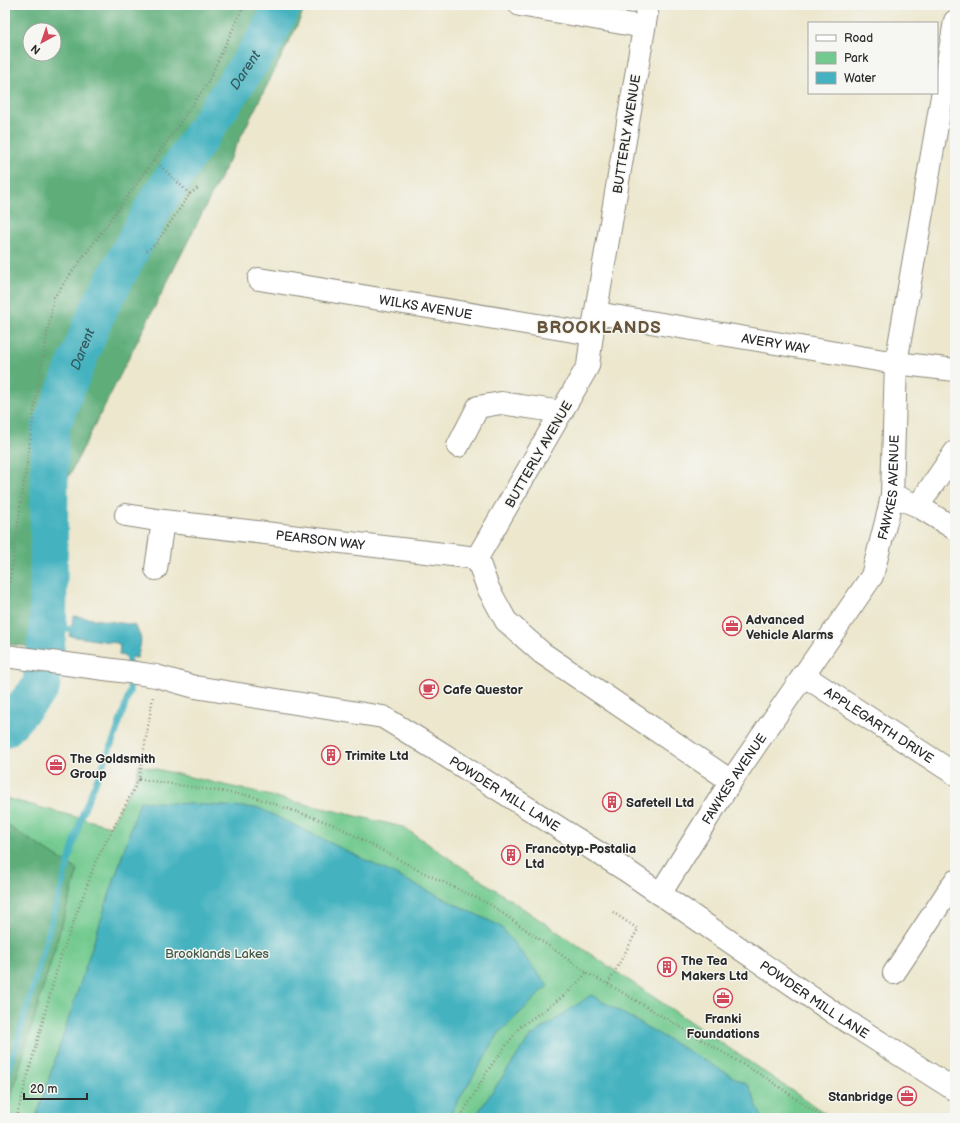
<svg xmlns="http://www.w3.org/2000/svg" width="960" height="1123" font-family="'Balsamiq Sans',sans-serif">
<rect width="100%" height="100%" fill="#f6f6f2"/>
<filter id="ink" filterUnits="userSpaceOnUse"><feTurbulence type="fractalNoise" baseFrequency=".025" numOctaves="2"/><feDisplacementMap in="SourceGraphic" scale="8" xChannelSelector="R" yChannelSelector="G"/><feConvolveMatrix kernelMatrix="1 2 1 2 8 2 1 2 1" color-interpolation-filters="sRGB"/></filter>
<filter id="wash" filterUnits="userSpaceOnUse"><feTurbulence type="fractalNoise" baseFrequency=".012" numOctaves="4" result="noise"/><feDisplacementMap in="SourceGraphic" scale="16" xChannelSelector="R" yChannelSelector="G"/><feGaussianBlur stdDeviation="0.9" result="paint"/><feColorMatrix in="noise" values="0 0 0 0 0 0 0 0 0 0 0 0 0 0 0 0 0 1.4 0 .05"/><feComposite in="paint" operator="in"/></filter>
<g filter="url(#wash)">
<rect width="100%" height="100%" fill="#ece7cd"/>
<!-- green -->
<path fill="#73ca90" stroke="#4f7a5e" d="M139,765L403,827L832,1118H5V798L110,826L136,778Z"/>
<!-- forest -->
<g fill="#5eae7a" stroke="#446c52" fill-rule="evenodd">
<path d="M5,5H306L296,28L65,484L62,612L34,647L5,644ZM30,30H54V54H30Z"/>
<path d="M5,824L78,870L5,1117Z"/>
</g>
<!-- water -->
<g fill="#44b2c0" stroke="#386e76">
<path d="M74,616L134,625C144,637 141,644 137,658L119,655L120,645L117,643L69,636Z"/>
<path d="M140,801L259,808L500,926L548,986L499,1033L448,1118H36Z"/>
<path d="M591,995L749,1086L762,1118H474L530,1037Z"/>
</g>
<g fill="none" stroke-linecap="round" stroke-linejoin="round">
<!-- stream -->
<g stroke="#44b2c0" stroke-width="6">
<path d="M48,626L78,630"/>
<path d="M5,1085L82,815L115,736L130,691L128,649"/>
</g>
<!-- river -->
<path stroke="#44b2c0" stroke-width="38" id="s1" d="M5,728L41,687L48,626L50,429L97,312L155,205L266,38L283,5"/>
</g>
</g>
<g filter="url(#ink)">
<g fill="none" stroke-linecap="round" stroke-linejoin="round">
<defs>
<g id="minor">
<path d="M520,5L644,27"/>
<path d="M648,5L592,334L588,366L477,558L488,588L506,621L542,653L731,781"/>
<path id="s2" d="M259,279L592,334"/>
<path id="s3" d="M596,313L896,363L955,370"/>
<path d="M458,446L478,407L501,403L562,412"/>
<path d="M892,495L918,506L955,529"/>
<path d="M918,506L955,452"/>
<path d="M126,515L163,521"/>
<path id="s4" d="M156,569L163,521L477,558"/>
<path id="s5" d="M5,656L136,673L156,676L195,687L383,717L435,749L627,871L834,1013L955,1090"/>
<path id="s6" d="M803,675L955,774"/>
<path id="s7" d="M660,894L731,781L872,576L889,510L892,495L896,363L955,21"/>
<path d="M894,973L955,881"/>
</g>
</defs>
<!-- minor casing -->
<use href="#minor" stroke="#8c897c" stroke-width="24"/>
<!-- path -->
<g stroke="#8c897c" stroke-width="2.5" stroke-dasharray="1 3" stroke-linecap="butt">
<path d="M190,194L198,188"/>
<path d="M147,251L156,243L190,194L154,160"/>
<path d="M5,614L38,385L54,297L154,160L207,84L244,5"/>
<path d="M139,779L251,796L335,825L420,871L491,905L587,973L565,995L520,1027L490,1067L460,1118"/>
<path d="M587,973L608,984L771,1081L823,1118"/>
<path d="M608,984L638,929L611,911"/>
<path d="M16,1118L59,962L95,863L139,779L153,697"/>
</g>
<!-- minor -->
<use href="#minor" stroke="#fff" stroke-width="22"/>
</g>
</g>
<!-- icons -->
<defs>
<symbol id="office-ring" viewBox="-11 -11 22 22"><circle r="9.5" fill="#f6f6f2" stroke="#d1495b" stroke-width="1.5"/><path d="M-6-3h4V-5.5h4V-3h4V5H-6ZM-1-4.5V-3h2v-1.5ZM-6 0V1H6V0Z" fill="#d1495b"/></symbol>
<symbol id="cafe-ring" viewBox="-11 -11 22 22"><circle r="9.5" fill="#f6f6f2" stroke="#d1495b" stroke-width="1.5"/><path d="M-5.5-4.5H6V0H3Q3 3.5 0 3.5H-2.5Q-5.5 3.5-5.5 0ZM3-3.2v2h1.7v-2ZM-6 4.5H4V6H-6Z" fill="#d1495b"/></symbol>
<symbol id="building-ring" viewBox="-11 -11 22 22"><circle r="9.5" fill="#f6f6f2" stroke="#d1495b" stroke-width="1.5"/><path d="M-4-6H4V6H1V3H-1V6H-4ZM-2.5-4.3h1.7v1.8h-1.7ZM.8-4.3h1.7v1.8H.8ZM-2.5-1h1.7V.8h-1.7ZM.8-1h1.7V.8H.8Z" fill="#d1495b"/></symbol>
</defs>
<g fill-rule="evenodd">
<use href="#office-ring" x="721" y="615" width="22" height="22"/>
<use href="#cafe-ring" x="418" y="678" width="22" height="22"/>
<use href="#building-ring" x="320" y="744" width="22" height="22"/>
<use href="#office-ring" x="45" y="754" width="22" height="22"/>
<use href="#building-ring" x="601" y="791" width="22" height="22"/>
<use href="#building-ring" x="500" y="844" width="22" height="22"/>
<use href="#building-ring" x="656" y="956" width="22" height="22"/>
<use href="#office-ring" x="712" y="987" width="22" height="22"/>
<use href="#office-ring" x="896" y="1085" width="22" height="22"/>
</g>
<g text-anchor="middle" stroke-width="3" stroke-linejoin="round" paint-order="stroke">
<!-- street labels -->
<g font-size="13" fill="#2b2b2b" stroke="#f6f6f2">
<text transform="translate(626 134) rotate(-81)" y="5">BUTTERLY AVENUE</text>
<text dy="5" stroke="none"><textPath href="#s2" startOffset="169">WILKS AVENUE</textPath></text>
<text dy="5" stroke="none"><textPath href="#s3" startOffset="182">AVERY WAY</textPath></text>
<text transform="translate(538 454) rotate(-60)" y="5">BUTTERLY AVENUE</text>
<text dy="5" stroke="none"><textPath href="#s7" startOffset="473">FAWKES AVENUE</textPath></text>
<text dy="5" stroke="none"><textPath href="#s4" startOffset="207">PEARSON WAY</textPath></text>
<text dy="5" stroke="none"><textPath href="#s6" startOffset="91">APPLEGARTH DRIVE</textPath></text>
<text dy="5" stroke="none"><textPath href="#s7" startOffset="137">FAWKES AVENUE</textPath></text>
<text dy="5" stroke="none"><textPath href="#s5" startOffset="527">POWDER MILL LANE</textPath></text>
<text dy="5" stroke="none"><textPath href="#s5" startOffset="899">POWDER MILL LANE</textPath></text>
</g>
<!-- poi labels -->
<g font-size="13" font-weight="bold" fill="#2b2b2b" stroke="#f6f6f2" text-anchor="start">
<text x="746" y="624">Advanced<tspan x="746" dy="15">Vehicle Alarms</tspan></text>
<text x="443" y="694">Cafe Questor</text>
<text x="345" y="760">Trimite Ltd</text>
<text x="70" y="763">The Goldsmith<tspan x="70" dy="15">Group</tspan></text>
<text x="626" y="807">Safetell Ltd</text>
<text x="525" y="853">Francotyp-Postalia<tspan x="525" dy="15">Ltd</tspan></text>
<text x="681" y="965">The Tea<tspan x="681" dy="15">Makers Ltd</tspan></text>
<text x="723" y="1023" text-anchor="middle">Franki<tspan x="723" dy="15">Foundations</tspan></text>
<text x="893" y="1101" text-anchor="end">Stanbridge</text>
</g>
<!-- park labels -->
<g font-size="13" fill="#415b49" stroke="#f6f6f2">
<text x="217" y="958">Brooklands Lakes</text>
</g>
<!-- water labels -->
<g font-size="14" font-style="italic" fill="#345a5f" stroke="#f6f6f2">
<text dy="5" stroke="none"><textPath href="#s1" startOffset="723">Darent</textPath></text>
<text dy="5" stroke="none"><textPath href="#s1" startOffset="399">Darent</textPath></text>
</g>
<!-- district labels -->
<g font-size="17" font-weight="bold" letter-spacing="1" fill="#65533a" stroke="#f6f6f2">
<text x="599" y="333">BROOKLANDS</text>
</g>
</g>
<!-- margin -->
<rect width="960" height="1123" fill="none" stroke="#f6f6f2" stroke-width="20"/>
<!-- legend -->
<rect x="808" y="22" width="130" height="72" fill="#f6f6f2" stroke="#a5a5a2"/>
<rect x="816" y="35" width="20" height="6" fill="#ffffff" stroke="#a5a5a2"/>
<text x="844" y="42" font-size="12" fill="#2b2b2b">Road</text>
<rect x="816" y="52" width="20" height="12" fill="#73ca90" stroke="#a5a5a2"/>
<text x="844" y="62" font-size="12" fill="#2b2b2b">Park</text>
<rect x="816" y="72" width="20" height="12" fill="#44b2c0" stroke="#a5a5a2"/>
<text x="844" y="82" font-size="12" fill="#2b2b2b">Water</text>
<!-- north arrow -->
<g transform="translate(42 42) rotate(220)"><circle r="19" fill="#f6f6f2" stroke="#a5a5a2"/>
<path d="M0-3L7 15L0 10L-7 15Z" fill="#d1495b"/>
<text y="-6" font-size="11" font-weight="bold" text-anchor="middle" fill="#2b2b2b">N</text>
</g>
<!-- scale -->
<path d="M24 1093v6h63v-6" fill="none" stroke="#2b2b2b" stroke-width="2"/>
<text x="30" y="1093" font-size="12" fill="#2b2b2b" stroke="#f6f6f2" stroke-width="3" paint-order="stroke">20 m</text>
</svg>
